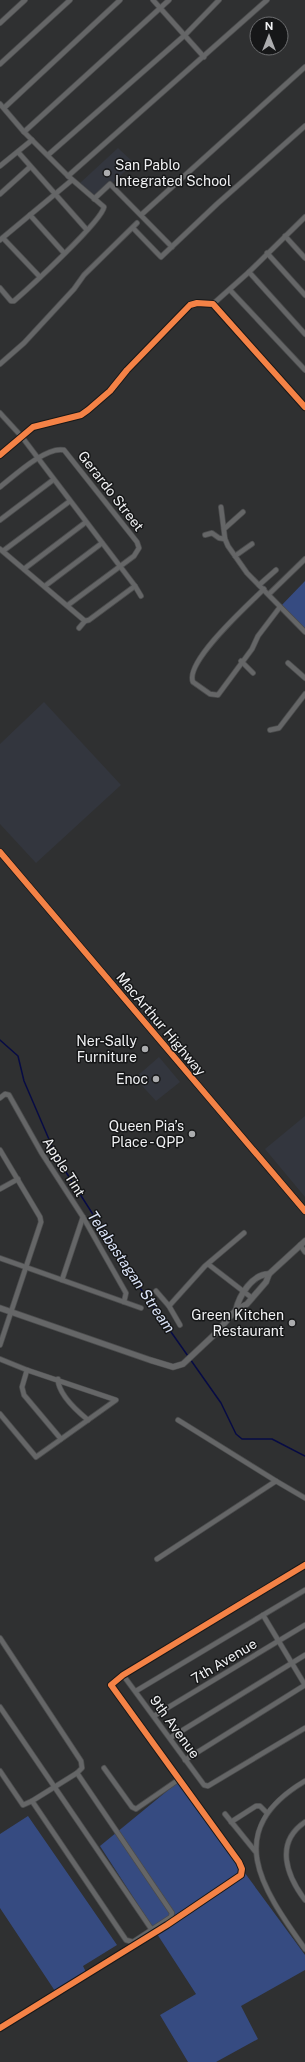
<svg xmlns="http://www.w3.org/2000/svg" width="305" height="2062" font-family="'Public Sans',sans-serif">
<rect width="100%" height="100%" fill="#2f3031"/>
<!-- built -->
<g fill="#33363e">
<path d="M118,148L134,163L96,198L80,183Z"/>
<path d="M44,702L121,785L36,863L0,824V744Z"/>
<path d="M159,1057L180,1082L156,1101L135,1078Z"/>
<path d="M305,1116V1197L265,1149Z"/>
</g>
<!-- green -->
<g fill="#364b81">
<path d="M305,581V633L279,608Z"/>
<path d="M178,1782C220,1840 263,1897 305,1955V1970L241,2006L258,2039L216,2062H188L160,2015L196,1994L100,1846Z"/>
<path d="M28,1816L117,1945L83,1966L86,1972L55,1991L0,1908V1834Z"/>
</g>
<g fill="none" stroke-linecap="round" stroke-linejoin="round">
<!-- stream -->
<path stroke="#070b45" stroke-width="1.5" d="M0,1040L18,1056L24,1081L57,1158L138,1285L221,1403L236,1434L242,1439H272L305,1456"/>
<defs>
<g id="minor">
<path d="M153,0L204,57"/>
<path d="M0,23L25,0"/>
<path d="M0,64L70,0"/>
<path d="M0,104L24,132L68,176L104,207C102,221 29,288 14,301H11L0,288"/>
<path d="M4,108L120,0"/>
<path d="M24,132L169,0"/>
<path d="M18,152L87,230"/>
<path d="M48,155L185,35L219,0"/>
<path d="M0,166L32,140"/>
<path d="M68,176L267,0"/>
<path d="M0,194L30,167"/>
<path d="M94,199L110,184L172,247"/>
<path d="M30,215L64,253"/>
<path d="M141,215L305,67"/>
<path d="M133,228L161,257L217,204L305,126"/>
<path d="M285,236L305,258"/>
<path d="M3,238L40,277"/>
<path d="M0,240L72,180"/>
<path d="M267,253L305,295"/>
<path d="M249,272L305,334"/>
<path d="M230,290L305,370"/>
<path d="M213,304L249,272L305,217"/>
<path d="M0,364L24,343L74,289L84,275L137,223"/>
<path d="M0,413L22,437L135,586L89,620L85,621L0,549"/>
<path d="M0,455L33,427L81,415L88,410L110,391L127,370L190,305L197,303L213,304L305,407"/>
<path d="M0,487C14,476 46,446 64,450L137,542L139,548L134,556L68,605"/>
<path d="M221,507L225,539L228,546L247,573L305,632"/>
<path d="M0,520L53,480"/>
<path d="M224,529L243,512"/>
<path d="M205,535L212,533L219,538L225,539"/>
<path d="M3,551L70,501"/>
<path d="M235,556L252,544"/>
<path d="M24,569L86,522"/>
<path d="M259,585L276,570"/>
<path d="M45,586L102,543"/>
<path d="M135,586L141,596"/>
<path d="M264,589C250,603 184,662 193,682L210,694L218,695L252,649L258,636L280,607"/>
<path d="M269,594L305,559"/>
<path d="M79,628L85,621"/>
<path d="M241,661L253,673"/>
<path d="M288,663L305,678"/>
<path d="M270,730L279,728L305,694"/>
<path d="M0,1098L5,1094L9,1095L41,1152L83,1217L126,1293L124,1302"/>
<path d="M0,1150L40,1217L41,1222L0,1345"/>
<path d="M0,1189L18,1179"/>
<path d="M300,1245L305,1252"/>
<path d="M0,1258L141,1308"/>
<path d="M208,1264L252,1298"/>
<path d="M62,1280L83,1217"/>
<path d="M156,1291L169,1306L180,1325"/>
<path d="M169,1306L205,1266L244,1233"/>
<path d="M0,1359L27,1370L116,1400L36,1457L0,1414"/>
<path d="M27,1370L22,1387L24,1395L61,1439"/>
<path d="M58,1379C58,1394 77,1411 88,1420"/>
<path d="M178,1420L276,1481"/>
<path d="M157,1559L276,1481L305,1498"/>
<path d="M0,1638L81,1761L82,1768L77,1773L172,1913L171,1917L133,1942L126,1940L32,1801L23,1805L0,1771"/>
<path d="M123,1675L204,1785L208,1786L305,1728"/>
<path d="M136,1691L305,1590"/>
<path d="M0,1707L152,1930"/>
<path d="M154,1716L305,1625"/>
<path d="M170,1738L305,1655"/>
<path d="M185,1760L305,1685L263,1615"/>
<path d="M104,1768L132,1807L136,1809L178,1780"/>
<path d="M305,1781C221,1831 262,1888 305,1949"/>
<path d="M32,1801L77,1773"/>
<path d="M225,1814L255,1851"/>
<path d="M231,1822L256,1806H260L267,1813"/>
<path d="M305,1822C274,1843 287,1876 305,1900"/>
</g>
<g id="tertiary">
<path d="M0,1308L150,1360L173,1367L183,1364L215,1334L236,1310L247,1304L266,1282L269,1274L305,1241"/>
<path d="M236,1310C239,1296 252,1274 269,1274"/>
<path d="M0,2028L167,1925L241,1875L242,1869L239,1862L111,1685L123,1675L305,1565"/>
</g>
<path id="trunk" d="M0,852L305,1211"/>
</defs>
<!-- minor casing -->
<use href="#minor" stroke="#4b4c4d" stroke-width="6"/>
<!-- tertiary casing -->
<use href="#tertiary" stroke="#4b4c4d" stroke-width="7"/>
<!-- trunk casing -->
<use href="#trunk" stroke="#4b4c4d" stroke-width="8"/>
<!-- minor -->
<use href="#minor" stroke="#656667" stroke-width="4.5"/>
<!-- tertiary -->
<use href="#tertiary" stroke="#656667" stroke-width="5.5"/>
<!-- trunk -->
<use href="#trunk" stroke="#666a70" stroke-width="7"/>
<defs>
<g id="cycleway">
<path d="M0,455L33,427L81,415L88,410L110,391L127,370L190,305L197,303L213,304L305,407"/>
<path d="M0,852L305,1211"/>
<path d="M0,2028L167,1925L241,1875L242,1869L239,1862L111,1685L123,1675L305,1565"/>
</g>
</defs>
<!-- cycleway casing -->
<use href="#cycleway" stroke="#161718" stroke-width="8"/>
<!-- cycleway -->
<use href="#cycleway" stroke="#f48246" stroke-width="6"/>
</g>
<!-- markers -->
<g fill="#acadaf" stroke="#161718" stroke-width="1.5">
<circle cx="107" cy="173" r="4"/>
<circle cx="145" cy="1049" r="4"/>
<circle cx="156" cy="1079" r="4"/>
<circle cx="192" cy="1134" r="4"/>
<circle cx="292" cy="1323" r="4"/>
</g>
<g text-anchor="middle" stroke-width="3" stroke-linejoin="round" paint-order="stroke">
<!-- poi labels -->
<g font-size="14" fill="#f0f1f3" stroke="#161718" text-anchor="end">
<text x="115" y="170" text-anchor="start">San Pablo<tspan x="115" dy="16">Integrated School</tspan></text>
<text x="137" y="1046">Ner-Sally<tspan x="137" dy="16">Furniture</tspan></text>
<text x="148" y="1084">Enoc</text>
<text x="184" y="1131">Queen Pia’s<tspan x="184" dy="16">Place - QPP</tspan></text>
<text x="284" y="1320">Green Kitchen<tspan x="284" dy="16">Restaurant</tspan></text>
</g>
<!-- street labels -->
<g font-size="14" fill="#f0f1f3" stroke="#161718">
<text transform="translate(111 491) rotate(52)" y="5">Gerardo Street</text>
<text transform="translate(161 1024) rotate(50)" y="5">MacArthur Highway</text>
<text transform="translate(64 1167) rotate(58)" y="5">Apple Tint</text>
<text transform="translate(224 1661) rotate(-31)" y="5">7th Avenue</text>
<text transform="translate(175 1727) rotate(54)" y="5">9th Avenue</text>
</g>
<!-- water labels -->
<g font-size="15" font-style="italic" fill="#dae3f7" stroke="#161718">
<text transform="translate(131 1272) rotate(56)" y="5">Telabastagan Stream</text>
</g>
</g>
<!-- north arrow -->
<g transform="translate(269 36)"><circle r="19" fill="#161718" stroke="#6d6e70"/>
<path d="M0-3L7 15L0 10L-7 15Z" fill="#acadaf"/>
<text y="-6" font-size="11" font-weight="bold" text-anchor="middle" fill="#f0f1f3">N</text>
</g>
</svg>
